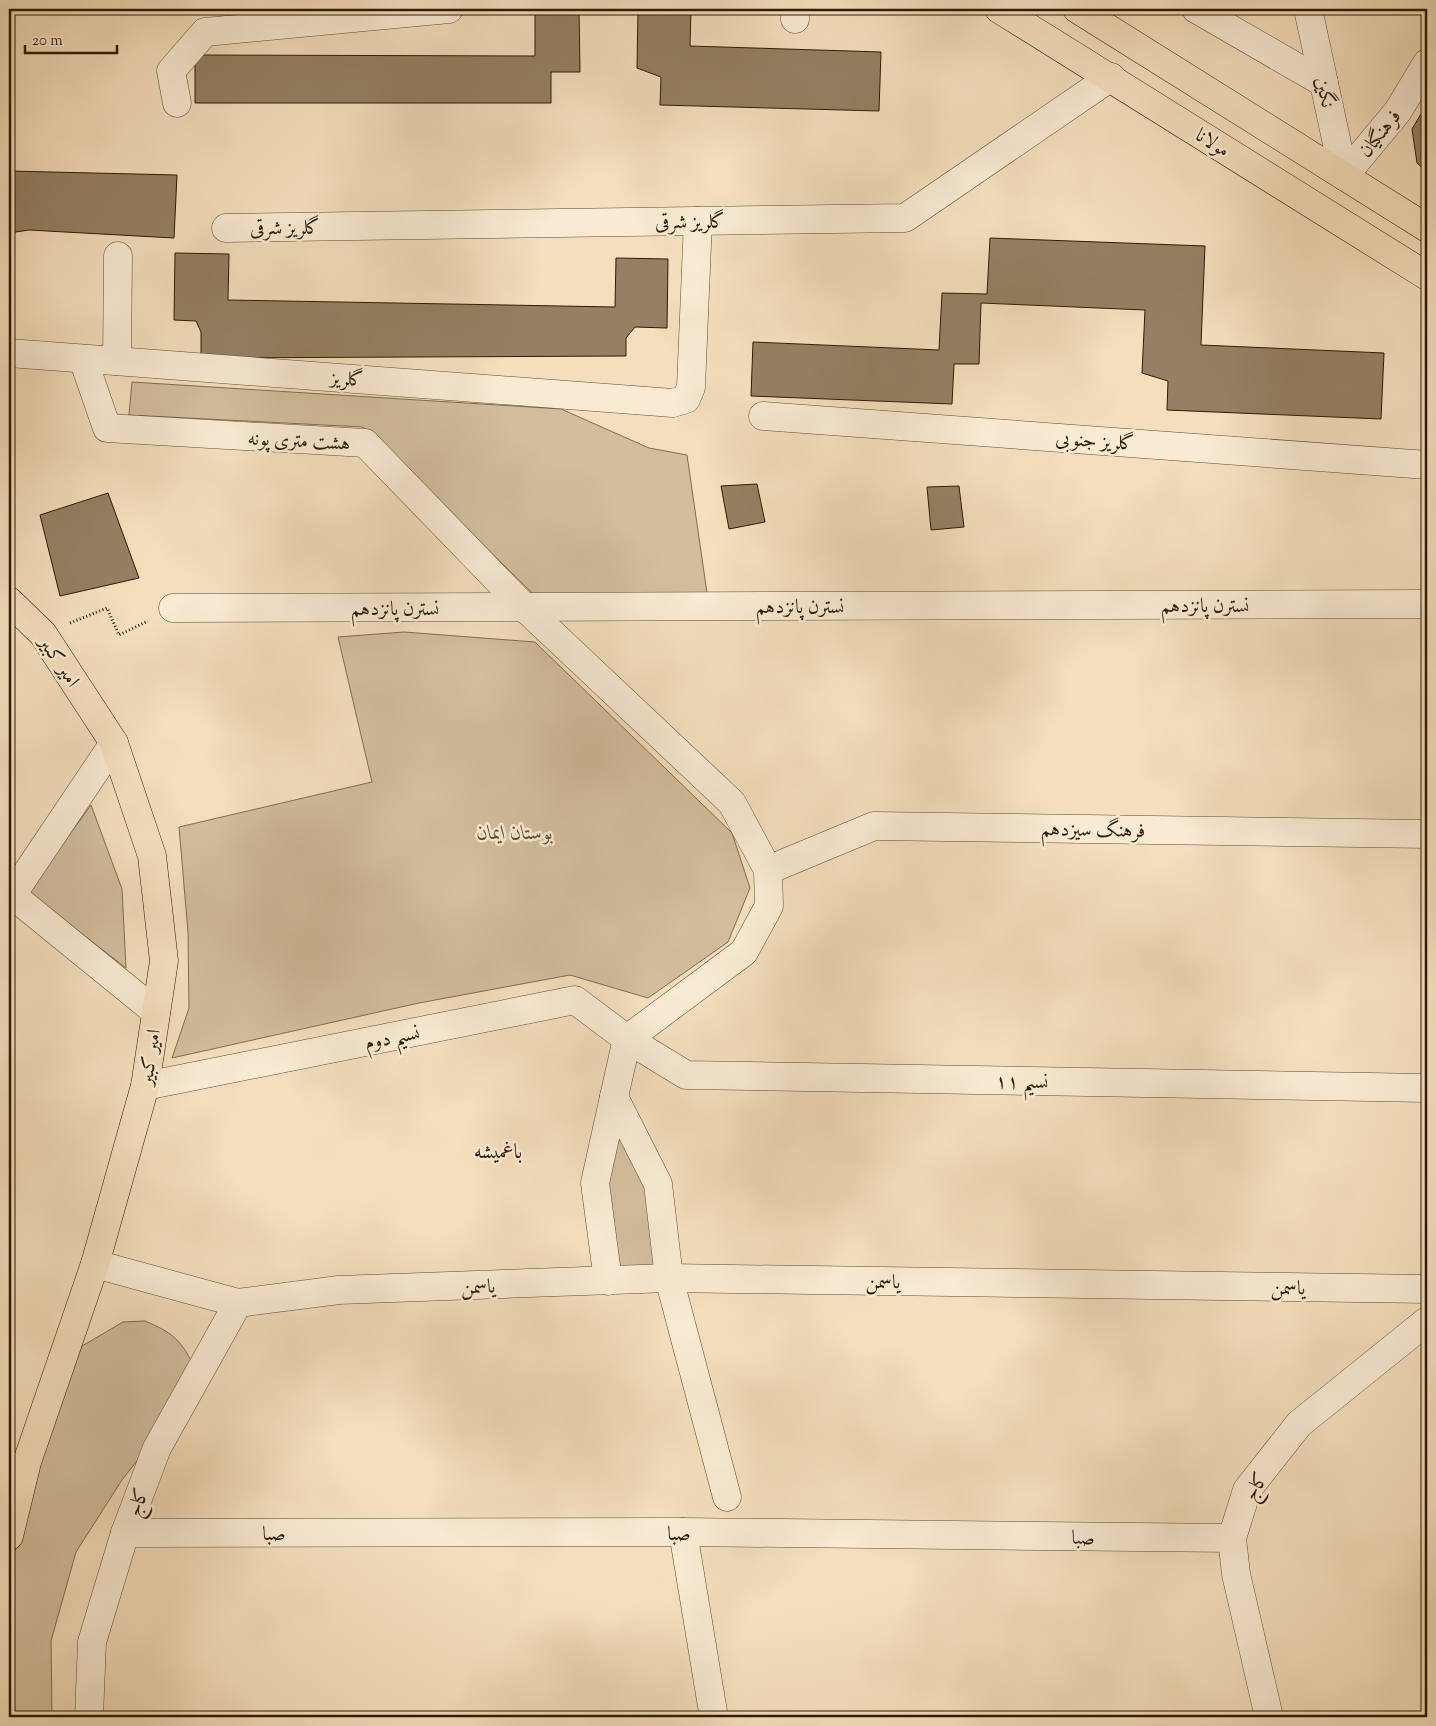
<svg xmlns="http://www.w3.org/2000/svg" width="1436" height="1726" font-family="'Sorts Mill Goudy',Amiri,serif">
<rect width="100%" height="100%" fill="#f4debc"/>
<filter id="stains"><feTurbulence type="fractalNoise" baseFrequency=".004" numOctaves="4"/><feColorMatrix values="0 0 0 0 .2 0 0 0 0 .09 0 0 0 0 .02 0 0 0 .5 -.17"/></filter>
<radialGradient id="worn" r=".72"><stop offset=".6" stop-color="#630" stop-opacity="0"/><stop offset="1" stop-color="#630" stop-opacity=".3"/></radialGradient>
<!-- green -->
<g fill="#d2bd9d" stroke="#806c50">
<path d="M132,382L561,409L649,448L687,455L707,593L534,595L363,427L129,415Z"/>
<path d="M404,632L535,642L732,833L750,888L728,942L648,998L570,975L419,1003L172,1058L189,1008L188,932L179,827L372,782L338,637Z"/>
<path d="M91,805L122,889L126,968L28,892Z"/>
<path d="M621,1124L649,1187L659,1271L615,1273L604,1191Z"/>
<path d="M145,1321C173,1333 180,1339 194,1366L169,1420L122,1480L76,1552L51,1641L52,1717H9L10,1571L37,1463L82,1346L123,1322Z"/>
</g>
<!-- building -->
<g fill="#948063" stroke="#2d1b03">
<path d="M535,9H579L580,72H551V103H195V55L535,56Z"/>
<path d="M638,9H691L690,46L881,52L879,111L660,105L661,77L637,68Z"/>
<path d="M1427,104V172L1417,163L1412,129Z"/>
<path d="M9,171L177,175L174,238L29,230L9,233Z"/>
<path d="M990,238L1205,246L1201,345L1384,353L1381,419L1167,410L1168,381L1142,373L1145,310L981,303L979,364H954L952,404L751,396L753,342L939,350L942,293L987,294Z"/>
<path d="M175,253L229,254L228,300L615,307L616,258L668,259L667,328L635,327L626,338V356L201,358V332L196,321L174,320Z"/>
<path d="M757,484L765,522L729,529L721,486Z"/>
<path d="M959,486L964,527L931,530L927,487Z"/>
<path d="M108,493L139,578L60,596L40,515Z"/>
</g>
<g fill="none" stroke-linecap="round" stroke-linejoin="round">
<defs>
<g id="minor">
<path d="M1196,9L1324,83"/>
<path d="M1308,9L1344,176"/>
<path d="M795,19V9"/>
<path d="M177,103L171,71L205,32L449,9"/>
<path d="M1344,176L1398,111L1427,63"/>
<path d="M226,228L905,218L1111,77"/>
<path d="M9,353L673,403L686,399L691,387L698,221"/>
<path d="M83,359L107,428L365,443L525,608L732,803L768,870L769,906L744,952L627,1039L614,1097"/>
<path d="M117,361L118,256"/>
<path d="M763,416L1427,465"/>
<path d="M173,608L1427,604"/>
<path d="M114,743L12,895L156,1012"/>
<path d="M768,870L874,826L1427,834"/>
<path d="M145,1086L575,1000L627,1039L686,1075L1427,1088"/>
<path d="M95,1264L238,1303L339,1290L669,1278L1427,1289"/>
<path d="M608,1281L595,1183L614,1097L658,1184L669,1278L727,1497"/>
<path d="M683,1532L713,1712"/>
<path d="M125,1533L683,1532L1232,1538"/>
<path d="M89,1717L92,1642L125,1533L157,1448L238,1303"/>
<path d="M1269,1717L1236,1574L1232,1538L1247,1490L1299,1424L1427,1321"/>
</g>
<g id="major">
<path d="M999,9L1427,276"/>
<path d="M1077,9L1427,228"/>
<path d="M9,601L43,634L114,743L152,856L164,961L145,1086L95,1264L27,1462L9,1536"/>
</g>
</defs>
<!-- minor casing -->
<use href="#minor" stroke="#5f4c31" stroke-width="29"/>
<!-- major casing -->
<use href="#major" stroke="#2d1b03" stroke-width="29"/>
<!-- path -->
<path stroke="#2d1b03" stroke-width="3" stroke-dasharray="1 2.5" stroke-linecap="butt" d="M70,623L107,608L119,635L148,621"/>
<!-- minor -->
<use href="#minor" stroke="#f8ead3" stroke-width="28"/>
<!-- major -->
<use href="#major" stroke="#f4debc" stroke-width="28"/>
</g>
<g text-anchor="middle" stroke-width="5" stroke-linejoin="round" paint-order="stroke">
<!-- street labels -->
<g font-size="20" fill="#2d1b03" stroke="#f8ead3">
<text transform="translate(1326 92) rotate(78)" y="7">نگین</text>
<text transform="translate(1379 133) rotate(-51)" y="7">فرهنگیان</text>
<text transform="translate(1213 142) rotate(32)" y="7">مولانا</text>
<text transform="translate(690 221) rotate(-1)" y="7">گلریز شرقی</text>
<text transform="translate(285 227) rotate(-1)" y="7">گلریز شرقی</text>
<text transform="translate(347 378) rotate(4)" y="7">گلریز</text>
<text transform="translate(299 440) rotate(3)" y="7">هشت متری پونه</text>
<text transform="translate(1095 440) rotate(4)" y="7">گلریز جنوبی</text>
<text x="1205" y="612">نسترن پانزدهم</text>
<text x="800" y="613">نسترن پانزدهم</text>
<text x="395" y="615">نسترن پانزدهم</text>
<text transform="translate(60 661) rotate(56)" y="7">امیر کبیر</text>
<text transform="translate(1093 829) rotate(1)" y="7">فرهنگ سیزدهم</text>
<text transform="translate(392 1037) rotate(-11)" y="7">نسیم دوم</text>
<text transform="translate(149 1057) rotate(-81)" y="7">امیر کبیر</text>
<text transform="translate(1022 1081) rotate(1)" y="7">نسیم ۱۱</text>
<text transform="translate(883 1281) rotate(1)" y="7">یاسمن</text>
<text transform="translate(478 1286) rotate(-2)" y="7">یاسمن</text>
<text transform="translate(1288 1287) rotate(1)" y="7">یاسمن</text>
<text transform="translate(1255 1486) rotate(-59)" y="7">کاج</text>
<text transform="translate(137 1502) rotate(-69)" y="7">کاج</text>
<text x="274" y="1540">صبا</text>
<text x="679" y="1540">صبا</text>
<text transform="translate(1083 1537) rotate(1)" y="7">صبا</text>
</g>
<!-- park labels -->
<g font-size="20" font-style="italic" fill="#5f4c31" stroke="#f8ead3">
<text x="515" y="839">بوستان ایمان</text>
</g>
<!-- neighbourhood labels -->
<g font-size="21" fill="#2d1b03" stroke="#f8ead3">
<text x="498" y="1158">باغمیشه</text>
</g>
</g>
<!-- margin -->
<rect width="1436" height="1726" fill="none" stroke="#f4debc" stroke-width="30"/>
<rect x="10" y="10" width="1416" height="1706" fill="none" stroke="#2d1b03" stroke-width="2.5"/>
<rect x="15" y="15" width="1406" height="1696" fill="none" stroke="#2d1b03"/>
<!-- scale -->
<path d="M25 45v8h92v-8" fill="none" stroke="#2d1b03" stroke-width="2.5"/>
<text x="32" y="45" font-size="15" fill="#2d1b03" stroke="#f8ead3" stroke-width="4" paint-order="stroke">20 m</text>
<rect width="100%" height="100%" filter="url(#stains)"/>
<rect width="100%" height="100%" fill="url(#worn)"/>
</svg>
